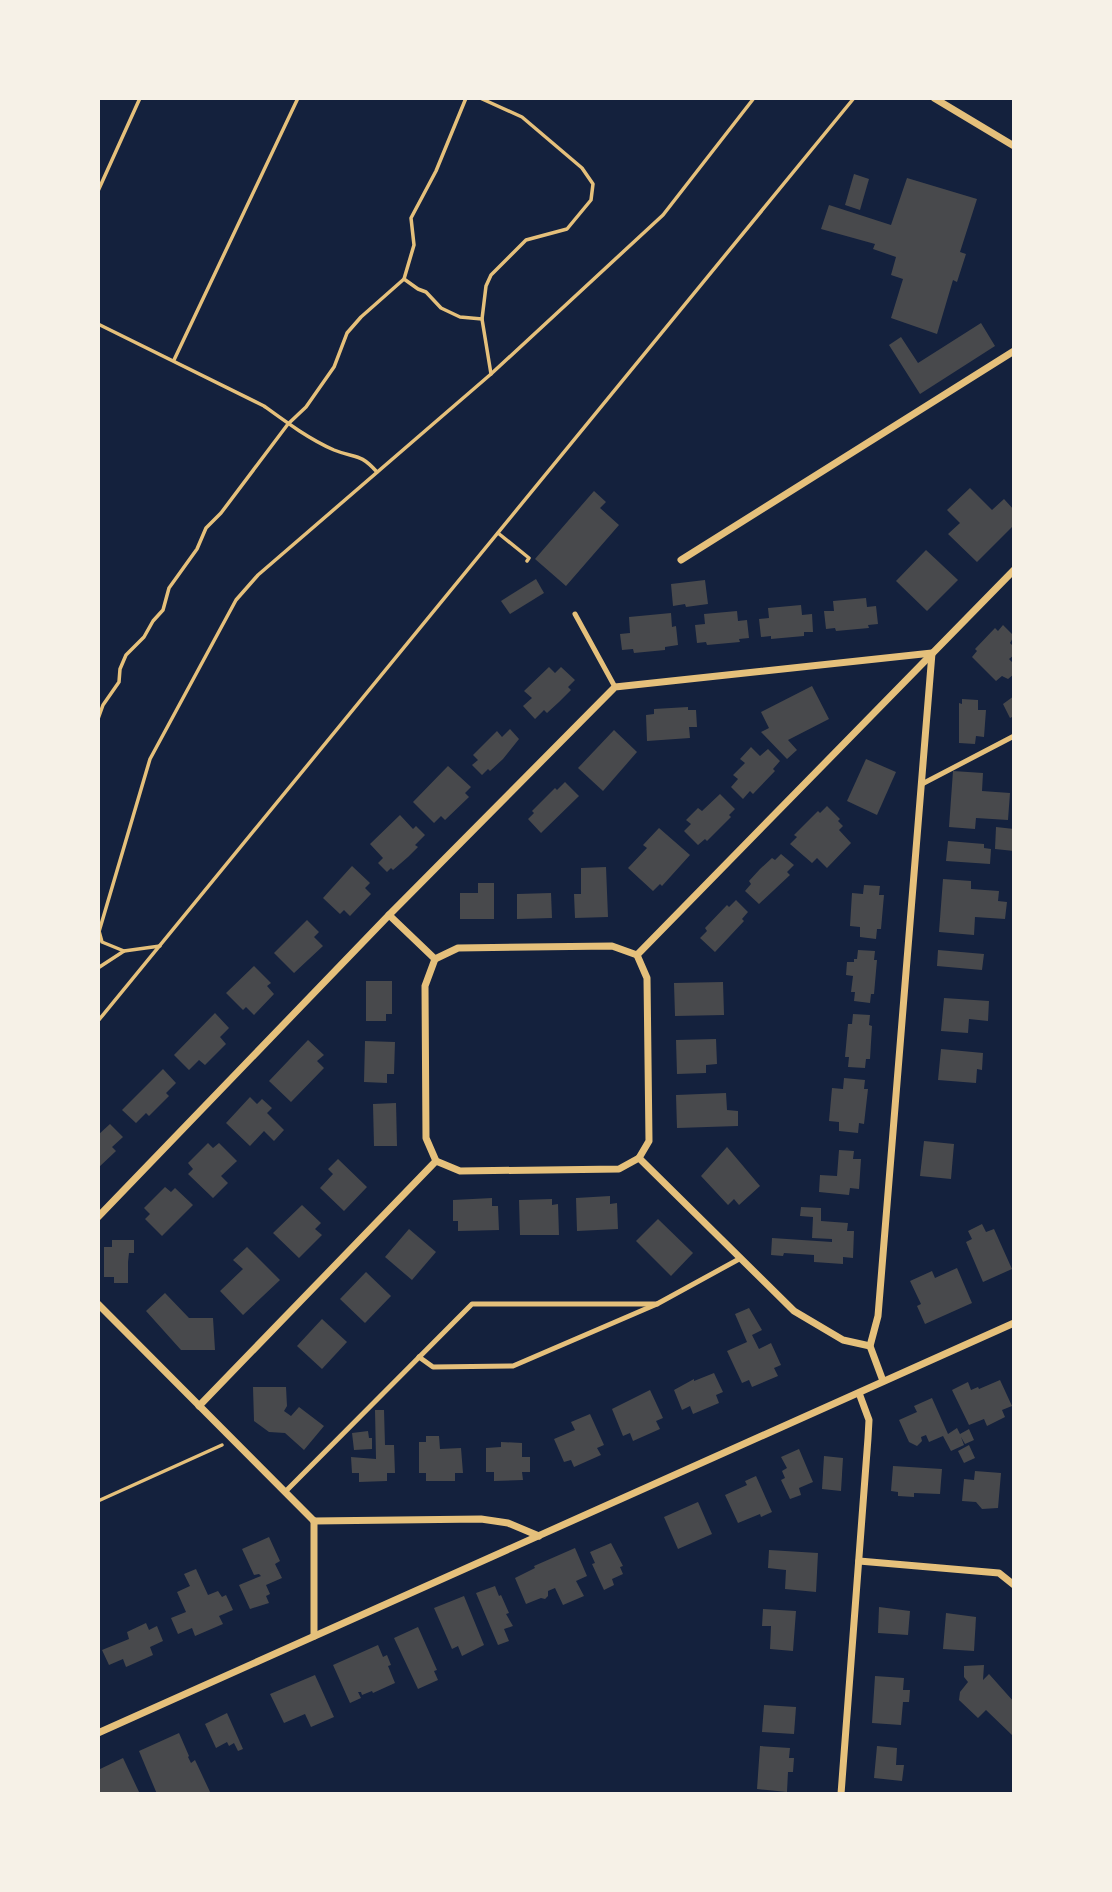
<svg xmlns="http://www.w3.org/2000/svg" width="1112" height="1892" font-family="'Asap Condensed',sans-serif">
<rect width="100%" height="100%" fill="#14213d"/>
<!-- building -->
<g fill="#48494c">
<path d="M854,174L869,179L860,210L845,205Z"/>
<path d="M907,178L977,199L960,252L966,254L957,282L953,280L937,334L891,318L903,279L891,275L896,257L873,249L875,244L821,229L829,205L891,225Z"/>
<path d="M981,323L995,346L920,394L889,345L901,337L918,363Z"/>
<path d="M970,488L992,510L1004,499L1014,510V525L977,562L948,534L960,523L947,510Z"/>
<path d="M594,491L606,502L600,508L619,525L566,586L535,559Z"/>
<path d="M926,550L958,580L927,611L896,581Z"/>
<path d="M536,579L544,593L510,614L501,601Z"/>
<path d="M705,580L708,604L686,607L685,604L673,606L671,584Z"/>
<path d="M866,598L867,607L876,606L878,624L868,625L869,628L836,631L835,628L826,629L824,611H834L833,601Z"/>
<path d="M801,605L802,615L812,614L813,632H804V636L771,639V636L761,637L759,619L769,618L768,608Z"/>
<path d="M737,611L738,621L747,620L749,638L739,639L740,642L707,645L706,642L697,643L695,625L705,624L704,614Z"/>
<path d="M671,613L672,627L676,626L678,645L665,647V650L634,653L633,649L622,650L620,634L630,633L629,617Z"/>
<path d="M1003,625L1014,636L1010,643L1014,647V655L1009,659L1014,664V674L1008,679L1002,676L996,681L972,657L977,651L975,649L995,628L998,631Z"/>
<path d="M549,667L555,673L561,667L575,680L568,687L571,690L559,702L547,713L544,710L535,719L523,706L532,698L524,691Z"/>
<path d="M812,686L829,719L788,740L797,750L787,759L761,732L769,728L761,712Z"/>
<path d="M1014,696V716L1010,718L1003,704Z"/>
<path d="M962,699L978,700V710H986L984,737L976,736L975,744L959,743V703L962,704Z"/>
<path d="M688,707V710H696L697,727H689L690,738L647,741L646,715L654,714V709Z"/>
<path d="M510,729L519,739L503,759L490,771L488,769L482,775L472,765L478,760L473,755L497,731L502,737Z"/>
<path d="M614,730L637,752L603,791L578,768Z"/>
<path d="M751,747L760,756L768,749L780,761L773,769L775,771L753,794L750,791L743,799L731,787L738,779L733,775L745,763L740,759Z"/>
<path d="M866,759L896,772L877,815L847,801Z"/>
<path d="M448,766L471,787L465,793L469,797L445,820L441,816L434,823L413,802Z"/>
<path d="M953,771L983,773L982,791L1010,793L1008,820L976,818L975,829L949,827Z"/>
<path d="M565,782L579,796L541,833L528,819L534,813L532,811L555,788L557,790Z"/>
<path d="M720,794L735,809L729,815L731,817L707,841L705,839L698,845L684,831L691,824L686,820L698,808L702,811Z"/>
<path d="M827,806L840,819L838,821L843,826L839,830L851,843L827,868L817,858L812,863L790,844L797,837L794,835L818,811L820,813Z"/>
<path d="M400,815L413,829L416,826L425,835L415,845L418,847L408,857L393,870L391,868L387,872L378,863L383,858L370,844Z"/>
<path d="M996,827L1014,829V851L995,849Z"/>
<path d="M659,828L690,855L662,886L660,884L653,891L628,868L647,848L643,845Z"/>
<path d="M948,841L984,844V848L991,849L990,864L946,861Z"/>
<path d="M781,854L794,865L787,872L790,875L759,904L745,891L751,884L749,881L760,869L772,858L775,860Z"/>
<path d="M352,866L370,883L365,888L371,894L350,916L344,910L340,914L323,898Z"/>
<path d="M606,867L608,917L575,918L574,894H581V868Z"/>
<path d="M943,879L971,881V889L999,891L998,901L1007,902L1005,919L975,917L974,935L939,932Z"/>
<path d="M478,883H494V919H460V893H478Z"/>
<path d="M864,885L880,886L879,895H884L881,929H877L876,939L860,937V927L850,926L852,893L863,894Z"/>
<path d="M551,893L552,918L517,919V894Z"/>
<path d="M736,900L748,912L742,919L744,921L715,952L700,938L707,931L705,928L727,905L729,907Z"/>
<path d="M307,920L319,932L314,937L323,946L294,973L274,953Z"/>
<path d="M858,950L875,951L874,960H877L874,994H871L870,1003L854,1001L855,992H851L853,976L846,975L847,962H854V959H857Z"/>
<path d="M938,950L984,954L982,970L937,966Z"/>
<path d="M254,966L271,983L267,986L274,994L254,1015L246,1007L243,1010L226,993Z"/>
<path d="M366,981H392V1014H386V1021H366Z"/>
<path d="M723,982L724,1015L675,1016L674,983Z"/>
<path d="M944,998L989,1001L988,1021L969,1019L968,1033L941,1031Z"/>
<path d="M215,1013L229,1028L220,1037L226,1044L205,1065L199,1060L189,1070L174,1055Z"/>
<path d="M853,1014L870,1015L869,1025L872,1026L870,1059H866L865,1068L848,1067L849,1057H845L848,1024H852Z"/>
<path d="M716,1039L717,1064L706,1065V1073L677,1074L676,1040Z"/>
<path d="M308,1040L324,1055L317,1061L324,1068L291,1102L269,1081Z"/>
<path d="M365,1041L395,1042L394,1074H387V1083L364,1082Z"/>
<path d="M941,1049L983,1053L982,1070L977,1069L976,1083L938,1080Z"/>
<path d="M163,1069L176,1083L166,1093L169,1096L149,1116L146,1113L136,1123L122,1110Z"/>
<path d="M844,1078L865,1080L864,1089H868L864,1124L859,1123L858,1133L839,1131V1122L829,1121L832,1088L843,1089Z"/>
<path d="M726,1093L727,1110L738,1111V1126L677,1128L676,1095Z"/>
<path d="M250,1097L257,1104L262,1099L272,1108L267,1113L284,1130L274,1141L264,1131L250,1146L226,1123Z"/>
<path d="M396,1103L397,1146H374L373,1104Z"/>
<path d="M110,1124L123,1137L112,1147L116,1151L98,1168V1135Z"/>
<path d="M924,1141L954,1144L951,1179L920,1176Z"/>
<path d="M208,1143L213,1148L219,1143L237,1161L221,1176L228,1183L213,1198L188,1174L193,1169L188,1163Z"/>
<path d="M727,1147L760,1186L739,1205L734,1199L728,1205L701,1176Z"/>
<path d="M839,1150L854,1151L853,1159H861L859,1189L850,1188L849,1195L819,1192L820,1175L837,1176Z"/>
<path d="M338,1159L367,1187L344,1211L320,1188L333,1174L328,1169Z"/>
<path d="M165,1187L171,1192L175,1188L193,1205L162,1236L145,1219L150,1214L144,1208Z"/>
<path d="M610,1196V1204L617,1203L618,1229L577,1231L576,1198Z"/>
<path d="M492,1198V1206H498L499,1230L458,1231V1221H453V1200Z"/>
<path d="M552,1199V1205L558,1204L559,1235H520L519,1200Z"/>
<path d="M302,1205L321,1223L315,1229L322,1235L299,1258L273,1233Z"/>
<path d="M801,1207L821,1208V1221L848,1223L847,1231H854L853,1258L843,1257V1264L814,1262V1255L784,1253L783,1256L771,1255L772,1238L832,1242V1239L812,1238L813,1217L800,1216Z"/>
<path d="M658,1219L693,1253L671,1276L636,1241Z"/>
<path d="M982,1224L986,1232L994,1229L1012,1269L983,1282L966,1242L972,1239L968,1231Z"/>
<path d="M409,1229L436,1252L412,1280L385,1257Z"/>
<path d="M112,1240H134V1253H129L128,1262V1283H114V1277H104V1247H112Z"/>
<path d="M247,1247L280,1280L243,1315L220,1291L243,1269L233,1260Z"/>
<path d="M957,1268L972,1303L925,1324L917,1306L921,1304L910,1281L932,1271L935,1278Z"/>
<path d="M366,1272L391,1296L365,1323L340,1299Z"/>
<path d="M165,1293L189,1318H213L215,1350H181L146,1311Z"/>
<path d="M749,1308L762,1330L752,1335L759,1349L771,1343L781,1365L774,1368L778,1376L752,1387L749,1380L742,1383L727,1351L747,1342L735,1314Z"/>
<path d="M322,1319L347,1342L322,1369L297,1346Z"/>
<path d="M714,1373L723,1392L716,1395L719,1403L693,1414L690,1406L682,1410L674,1390L694,1379V1381Z"/>
<path d="M1000,1380L1012,1406L1002,1410L1005,1417L987,1426L984,1419L969,1425L952,1390L968,1382L971,1390L978,1387L979,1389Z"/>
<path d="M253,1387H286L287,1406L284,1411L291,1416L299,1407L324,1426L304,1450L285,1433L269,1432L254,1421Z"/>
<path d="M650,1390L663,1418L656,1421L660,1429L633,1441L630,1433L623,1436L612,1409Z"/>
<path d="M932,1398L948,1434L957,1428L960,1434L969,1429L974,1440L965,1444L961,1437L964,1445L951,1451L943,1436L929,1442L926,1435L921,1437L922,1441L917,1446L909,1442L899,1420L917,1412L914,1406Z"/>
<path d="M375,1410H384L385,1445H394L395,1473H387V1481L359,1482V1473H352L351,1457L376,1459Z"/>
<path d="M590,1414L604,1445L597,1448L601,1455L574,1467L571,1460L564,1462L554,1439L575,1430L571,1422Z"/>
<path d="M368,1431L369,1438H372V1449L354,1450L352,1433Z"/>
<path d="M426,1436H439L440,1449L461,1448L463,1473H455V1481H426V1473H419V1442H426Z"/>
<path d="M501,1442L522,1443V1457H530V1472H522L523,1480L494,1481V1472H486V1448L501,1447Z"/>
<path d="M969,1445L975,1458L964,1463L958,1451Z"/>
<path d="M799,1449L813,1482L799,1488L801,1495L790,1499L781,1480L785,1478L782,1471L787,1468L781,1457Z"/>
<path d="M824,1456L843,1458L841,1491L822,1489Z"/>
<path d="M893,1466L942,1469L940,1494L914,1493V1497L898,1496V1492L891,1491Z"/>
<path d="M975,1471L1001,1473L998,1508L982,1509L976,1502L962,1501L964,1479L974,1480Z"/>
<path d="M756,1476L772,1512L761,1517L760,1514L738,1523L725,1495L747,1485L745,1481Z"/>
<path d="M698,1502L712,1534L678,1549L664,1517Z"/>
<path d="M269,1537L280,1561L275,1564L282,1578L266,1585L270,1594L266,1596L269,1603L250,1609L239,1585L261,1576L259,1574L254,1575L242,1549Z"/>
<path d="M611,1543L623,1566L620,1567L623,1574L612,1579L614,1585L604,1590L592,1564L595,1563L590,1552Z"/>
<path d="M575,1548L587,1576L576,1581L584,1596L563,1605L555,1588L548,1591V1596L545,1599L541,1598L526,1604L515,1578L535,1568L534,1566Z"/>
<path d="M769,1550L818,1553L816,1592L785,1589L786,1570L768,1568Z"/>
<path d="M196,1569L208,1595L218,1591L222,1597L226,1595L233,1610L219,1616L223,1624L195,1636L192,1628L178,1634L171,1618L186,1612L177,1592L190,1586L184,1574Z"/>
<path d="M495,1586L499,1596L501,1595L509,1613L506,1614L513,1626L504,1629L509,1641L498,1645L476,1593Z"/>
<path d="M464,1596L484,1645L462,1656L458,1646L452,1649L434,1608Z"/>
<path d="M879,1607L910,1611L908,1635L878,1633Z"/>
<path d="M763,1609L796,1611L793,1651L770,1649L771,1626H762Z"/>
<path d="M946,1613L976,1617L974,1651L943,1649Z"/>
<path d="M146,1623L149,1630L157,1626L163,1641L150,1647L153,1655L126,1667L123,1659L109,1665L102,1650L129,1639L127,1632Z"/>
<path d="M418,1627L437,1670L434,1671L438,1680L418,1689L394,1638Z"/>
<path d="M378,1645L383,1657L387,1655L391,1665L388,1666L395,1683L373,1693L372,1691L362,1695L361,1692H358L361,1698L350,1703L333,1665Z"/>
<path d="M984,1665L983,1680L989,1674L1014,1702L1012,1735L986,1710L978,1718L959,1700L960,1692L968,1682L964,1677V1666Z"/>
<path d="M315,1675L334,1717L311,1727L305,1714L284,1723L270,1694Z"/>
<path d="M875,1676L904,1678L903,1690H910L909,1702H903L901,1725L872,1723Z"/>
<path d="M764,1705L796,1707L794,1734L762,1732Z"/>
<path d="M227,1713L243,1749L238,1751L234,1743L229,1746L227,1742L216,1748L205,1724Z"/>
<path d="M179,1733L189,1756L188,1757L191,1763L195,1760L211,1794H157L139,1751Z"/>
<path d="M760,1746L790,1748L789,1758H794L793,1772H788L787,1792L757,1789Z"/>
<path d="M877,1746L897,1748L896,1765H904L902,1781L874,1778Z"/>
<path d="M123,1758L140,1794H98V1770Z"/>
</g>
<g fill="none" stroke-linecap="round" stroke-linejoin="round">
<!-- path -->
<g stroke="#e5c07b" stroke-width="3.5">
<path d="M480,98L522,117L582,168L593,184L591,200L567,229L526,240L491,275L486,286L482,319L491,374"/>
<path d="M98,191L140,98"/>
<path d="M404,279L418,289L426,292L441,308L460,317L482,319"/>
<path d="M98,324L264,406C286,422 309,439 334,450C356,459 359,452 377,472"/>
<path d="M174,360L298,98"/>
<path d="M498,533L529,558L527,561"/>
<path d="M98,719L103,705L119,682L120,669L126,655L144,637L153,621L163,610L169,588L197,549L206,528L221,513L288,424L306,407L334,367L347,333L361,317L404,279L414,245L411,218L436,171L466,98"/>
<path d="M98,935L150,759L236,600L258,575L491,374L663,215L754,98"/>
<path d="M124,951L160,946"/>
<path d="M98,968L124,951L102,942L99,931"/>
<path d="M98,1021L854,98"/>
<path d="M98,1501L222,1445"/>
</g>
<!-- service -->
<g stroke="#e5c07b" stroke-width="5">
<path d="M575,614L615,687"/>
<path d="M922,784L1014,736"/>
<path d="M419,1357L433,1367L513,1366L657,1304L741,1258"/>
<path d="M286,1491L472,1304H657"/>
</g>
<!-- minor -->
<g stroke="#e5c07b" stroke-width="7">
<path d="M934,98L1014,146"/>
<path d="M681,560L1014,351"/>
<path d="M389,915L435,959"/>
<path d="M612,946L637,955L647,978L649,1141L639,1158L619,1169L460,1171L436,1161L426,1138L425,986L435,959L458,948Z"/>
<path d="M637,955L1014,570"/>
<path d="M639,1158L794,1311L843,1340L870,1346"/>
<path d="M98,1217L389,915L615,687L932,653L878,1316L870,1346L883,1381"/>
<path d="M98,1304L314,1521"/>
<path d="M199,1406L436,1161"/>
<path d="M314,1521L481,1519L508,1523L539,1536"/>
<path d="M314,1521V1636"/>
<path d="M859,1561L999,1573L1014,1585"/>
<path d="M98,1733L1014,1323"/>
<path d="M841,1794L868,1438L869,1420L859,1393"/>
</g>
</g>
<!-- border -->
<rect width="1112" height="1892" fill="none" stroke="#f6f1e7" stroke-width="200"/>
</svg>
